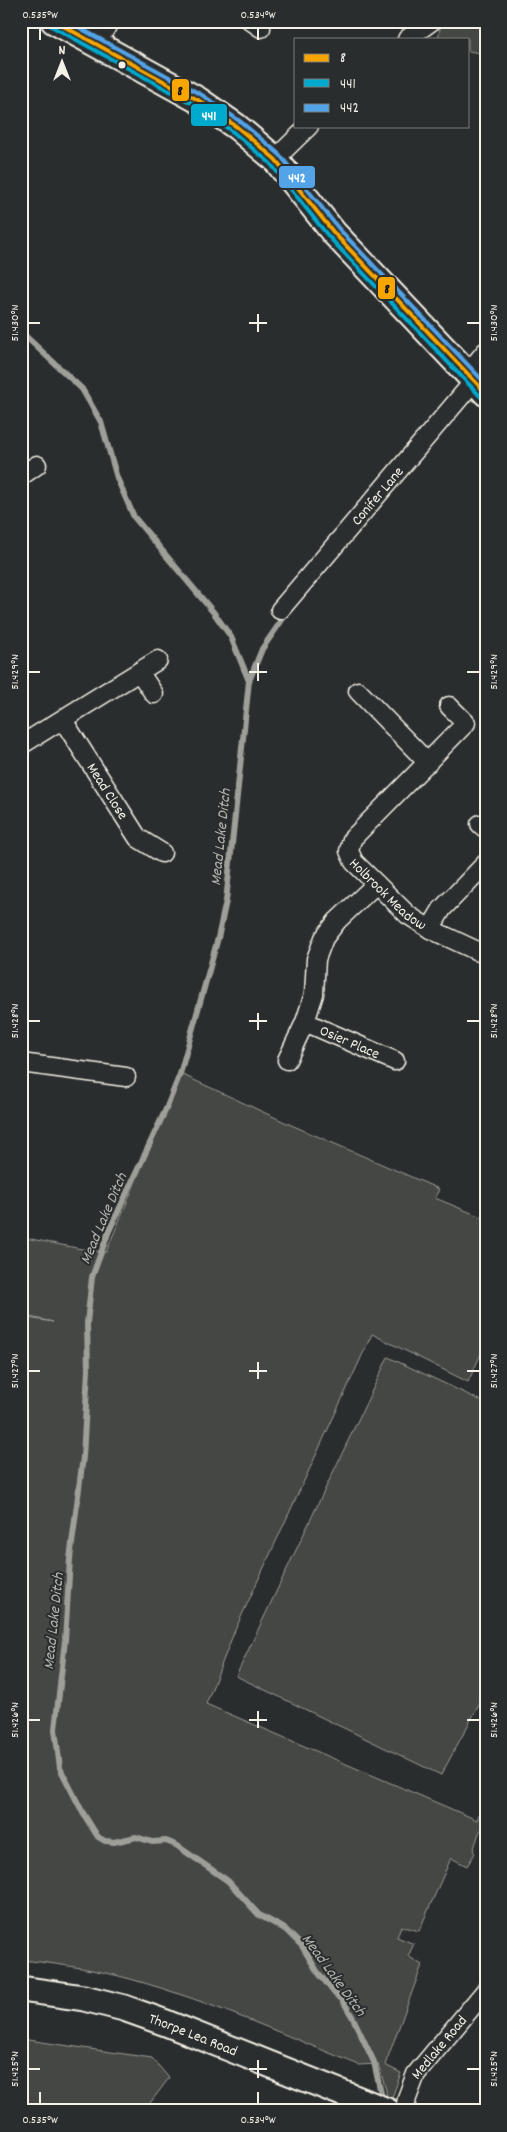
<svg xmlns="http://www.w3.org/2000/svg" width="507" height="2132" font-family="Dekko,sans-serif">
<rect width="100%" height="100%" fill="#2a2d2e"/>
<filter id="ink" filterUnits="userSpaceOnUse"><feTurbulence type="fractalNoise" baseFrequency=".02" numOctaves="2"/><feDisplacementMap in="SourceGraphic" scale="10" xChannelSelector="R" yChannelSelector="G"/><feConvolveMatrix kernelMatrix="1 2 1 2 8 2 1 2 1" color-interpolation-filters="sRGB"/></filter>
<g filter="url(#ink)">
<!-- green -->
<g fill="#444645" stroke="#9c9c96">
<path d="M444,21H486V54L468,51V39H438L441,23Z"/>
<path d="M181,1074L289,1124L439,1189L435,1198L486,1219V1343L468,1382L372,1334L235,1630L206,1704L477,1820L480,1812L486,1816V1823L479,1833L473,1851L475,1853L467,1866L451,1858L419,1931L401,1926L397,1937L414,1944L408,1956L422,1965L385,2065L401,2073L390,2103L387,2102L386,2090L378,2064L359,2065C279,2033 199,1996 115,1975C85,1968 53,1963 21,1960V1317L53,1322L21,1315V1237L87,1250L106,1252Z"/>
<path d="M388,1357L486,1403V1692L441,1775L236,1676Z"/>
<path d="M21,2039L152,2058L169,2078L144,2111H21Z"/>
</g>
<g fill="none" stroke-linecap="round" stroke-linejoin="round">
<!-- stream -->
<g stroke="#9f9f9a" stroke-width="6">
<path d="M21,332L82,389L101,422L117,478L134,517L214,613L231,637L249,681L226,901L218,938L180,1074L166,1109L109,1231L92,1277L87,1323L88,1370L83,1457L70,1559L65,1640L55,1729L60,1768L83,1813L98,1837L105,1841L114,1842L136,1837L152,1842L166,1841L176,1845L228,1881L259,1915L285,1929L302,1946L317,1971L335,1994L342,1999L353,2018L374,2062L382,2098"/>
<path d="M249,681L262,649L284,617"/>
</g>
<defs>
<g id="street">
<path d="M251,21L261,28"/>
<path d="M104,31L110,21"/>
<path d="M407,39L432,21"/>
<path d="M275,159L309,126"/>
<path d="M467,374L486,351"/>
<path d="M21,476L37,465"/>
<path id="s1" d="M280,610L474,381"/>
<path d="M140,673L154,694"/>
<path d="M358,691L428,763"/>
<path id="s2" d="M449,706L466,723L352,839L349,851L354,862L408,915L430,929L486,955"/>
<path id="s3" d="M63,720L138,838L162,853"/>
<path d="M21,745L158,660"/>
<path d="M480,824L486,829"/>
<path id="s4" d="M376,884L337,921L324,938L316,959L314,994L305,1022L395,1061"/>
<path d="M430,929L442,909L486,863"/>
<path d="M287,1060L305,1022"/>
<path d="M21,1063L126,1077"/>
<path id="s5" d="M405,2111L407,2098L416,2074L486,1990"/>
</g>
<g id="secondary">
<path d="M54,21L198,100L237,127L275,159L334,233L486,393"/>
<path id="s6" d="M21,1989L84,1998L124,2008L166,2023L387,2111"/>
</g>
</defs>
<!-- street casing -->
<use href="#street" stroke="#f4f1e8" stroke-width="21"/>
<!-- secondary casing -->
<use href="#secondary" stroke="#f4f1e8" stroke-width="29"/>
<!-- street -->
<use href="#street" stroke="#2a2d2e" stroke-width="18"/>
<!-- secondary -->
<use href="#secondary" stroke="#2a2d2e" stroke-width="25"/>
<defs>
<path id="bus-1" d="M54,21L198,100L237,127L275,159L334,233L486,393"/>
<path id="bus-2" d="M51,26L195,105L233,132L270,163L329,237L481,397"/>
<path id="bus-3" d="M67,21L202,95L241,122L279,154L339,229L486,384"/>
</defs>
<!-- bus-1 casing -->
<use href="#bus-1" stroke="#2a2d2e" stroke-width="8"/>
<!-- bus-2 casing -->
<use href="#bus-2" stroke="#2a2d2e" stroke-width="8"/>
<!-- bus-3 casing -->
<use href="#bus-3" stroke="#2a2d2e" stroke-width="8"/>
<!-- bus-1 -->
<use href="#bus-1" stroke="#f7a600" stroke-width="4"/>
<!-- bus-2 -->
<use href="#bus-2" stroke="#00a9ce" stroke-width="4"/>
<!-- bus-3 -->
<use href="#bus-3" stroke="#53a3e8" stroke-width="4"/>
</g>
</g>
<!-- ticks -->
<path fill="none" stroke="#f4f1e8" stroke-width="2" d="M40,28V40M258,28V40M258,314V332M28,323H40M249,323H267M467,323H480M258,663V681M28,672H40M249,672H267M467,672H480M258,1013V1030M28,1021H40M249,1021H267M467,1021H480M258,1362V1379M28,1371H40M249,1371H267M467,1371H480M258,1711V1728M28,1720H40M249,1720H267M467,1720H480M258,2060V2078M28,2069H40M249,2069H267M467,2069H480M40,2092V2104M258,2092V2104"/>
<!-- markers -->
<circle fill="#f4f1e8" stroke="#2a2d2e" stroke-width="2" cx="122" cy="65" r="4.5"/>
<g text-anchor="middle" stroke-width="4" stroke-linejoin="round" paint-order="stroke">
<!-- street labels -->
<g font-size="15" fill="#f4f1e8" stroke="#2a2d2e">
<text dy="5" stroke="none"><textPath href="#s1" startOffset="150">Conifer Lane</textPath></text>
<text dy="5" stroke="none"><textPath href="#s3" startOffset="84">Mead Close</textPath></text>
<text dy="5" stroke="none"><textPath href="#s2" startOffset="258">Holbrook Meadow</textPath></text>
<text dy="5" stroke="none"><textPath href="#s4" startOffset="211">Osier Place</textPath></text>
<text dy="5" stroke="none"><textPath href="#s6" startOffset="179">Thorpe Lea Road</textPath></text>
<text dy="5" stroke="none"><textPath href="#s5" startOffset="74">Medlake Road</textPath></text>
</g>
<!-- water labels -->
<g font-size="16" font-style="italic" fill="#b5b3ae" stroke="#2a2d2e">
<text transform="translate(219 837) rotate(-84)" y="6">Mead Lake Ditch</text>
<text transform="translate(102 1218) rotate(-67)" y="6">Mead Lake Ditch</text>
<text transform="translate(52 1621) rotate(-84)" y="6">Mead Lake Ditch</text>
<text transform="translate(335 1974) rotate(54)" y="6">Mead Lake Ditch</text>
</g>
</g>
<g stroke="#2a2d2e" stroke-width="2">
<rect x="171" y="78" width="19" height="24" rx="5" fill="#f7a600"/>
<rect x="190" y="103" width="38" height="24" rx="5" fill="#00a9ce"/>
<rect x="278" y="165" width="38" height="24" rx="5" fill="#53a3e8"/>
<rect x="377" y="276" width="19" height="24" rx="5" fill="#f7a600"/>
</g>
<g font-size="14" text-anchor="middle" font-weight="bold" fill="#fff">
<text x="209" y="120">441</text>
<text x="297" y="182">442</text>
</g>
<g font-size="14" text-anchor="middle" font-weight="bold" fill="#111">
<text x="180" y="95">8</text>
<text x="387" y="293">8</text>
</g>
<!-- margin -->
<rect width="507" height="2132" fill="none" stroke="#2a2d2e" stroke-width="55"/>
<!-- legend -->
<rect x="294" y="38" width="175" height="90" fill="#2a2d2e" stroke="#7b7b78"/>
<rect x="304" y="54" width="25" height="8" fill="#f7a600" stroke="#7b7b78"/>
<text x="340" y="62" font-size="15" fill="#f4f1e8">8</text>
<rect x="304" y="79" width="25" height="8" fill="#00a9ce" stroke="#7b7b78"/>
<text x="340" y="88" font-size="15" fill="#f4f1e8">441</text>
<rect x="304" y="104" width="25" height="8" fill="#53a3e8" stroke="#7b7b78"/>
<text x="340" y="112" font-size="15" fill="#f4f1e8">442</text>
<!-- north arrow -->
<g transform="translate(62 62)" stroke="#2a2d2e" stroke-width="4" paint-order="stroke">
<path d="M0-4L9 19L0 12L-9 19Z" fill="#f4f1e8"/>
<text y="-8" font-size="14" font-weight="bold" text-anchor="middle" fill="#f4f1e8">N</text>
</g>
<rect x="28" y="28" width="452" height="2076" fill="none" stroke="#f4f1e8" stroke-width="2"/>
<g font-size="12" text-anchor="middle" fill="#f4f1e8">
<text x="40" y="18">0.535°W</text>
<text x="258" y="18">0.534°W</text>
<text transform="translate(14 323) rotate(-90)" y="4">51.430°N</text>
<text transform="translate(493 323) rotate(-90)" y="4">51.430°N</text>
<text transform="translate(14 672) rotate(-90)" y="4">51.429°N</text>
<text transform="translate(493 672) rotate(-90)" y="4">51.429°N</text>
<text transform="translate(14 1021) rotate(-90)" y="4">51.428°N</text>
<text transform="translate(493 1021) rotate(-90)" y="4">51.428°N</text>
<text transform="translate(14 1371) rotate(-90)" y="4">51.427°N</text>
<text transform="translate(493 1371) rotate(-90)" y="4">51.427°N</text>
<text transform="translate(14 1720) rotate(-90)" y="4">51.426°N</text>
<text transform="translate(493 1720) rotate(-90)" y="4">51.426°N</text>
<text transform="translate(14 2069) rotate(-90)" y="4">51.425°N</text>
<text transform="translate(493 2069) rotate(-90)" y="4">51.425°N</text>
<text x="40" y="2123">0.535°W</text>
<text x="258" y="2123">0.534°W</text>
</g>
</svg>
